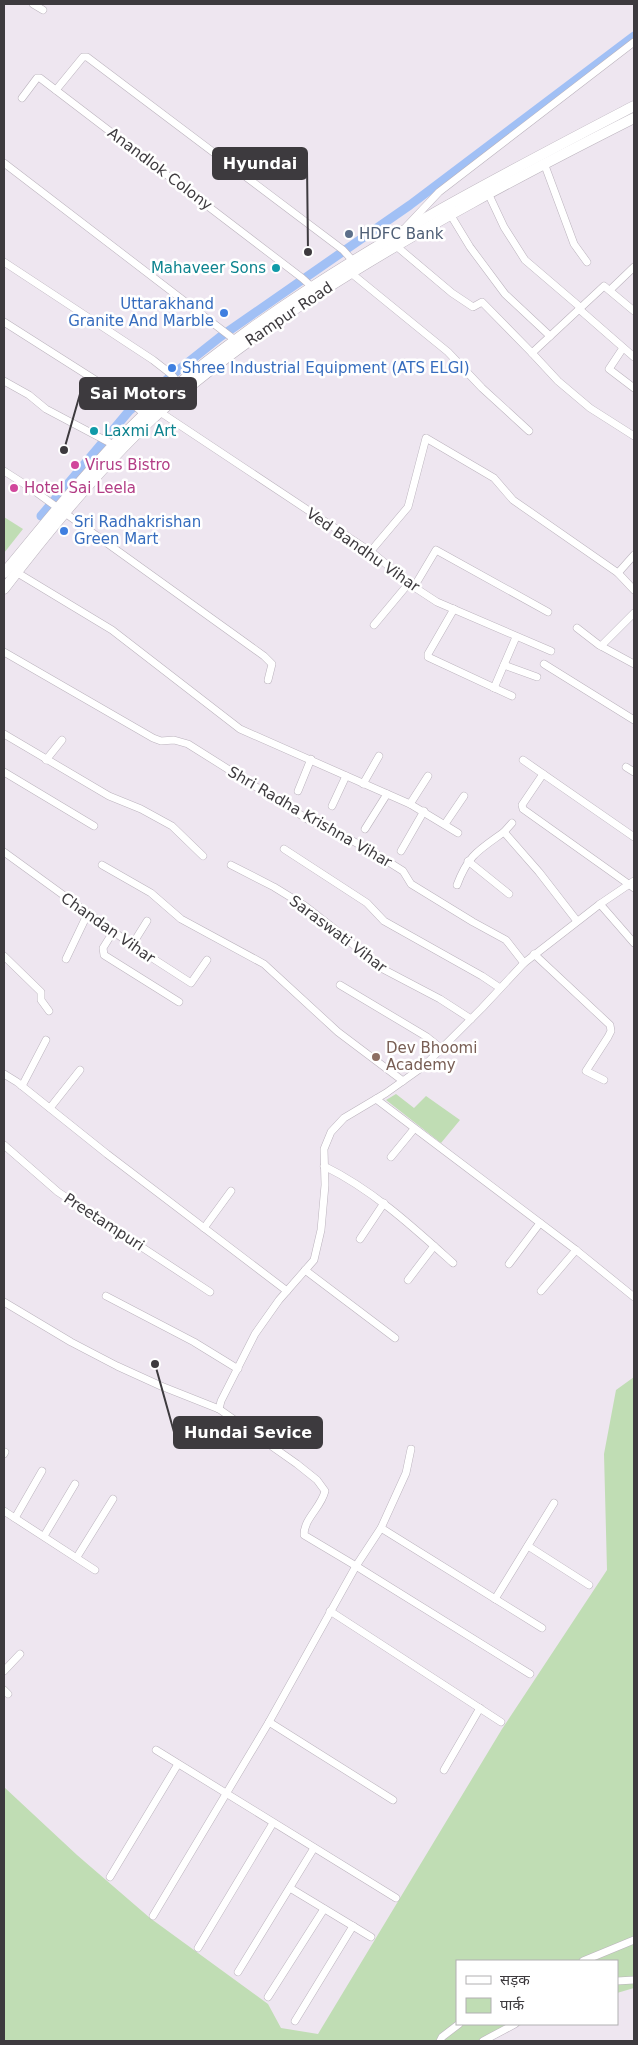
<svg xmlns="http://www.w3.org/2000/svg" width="638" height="2045" font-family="'DejaVu Sans','Noto Sans Devanagari',sans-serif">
<rect width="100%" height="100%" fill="#eee6f0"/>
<!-- green -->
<g fill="#c0ddb4">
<path d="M4,517L23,529L4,553Z"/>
<path d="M396,1094L414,1108L426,1096L460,1120L441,1143L386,1100Z"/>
<path d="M634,1377V1988L617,1993V1961H457V2024H523L483,2041H4V1787L77,1855L150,1918L268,2004L281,2028L318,2034L502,1729L607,1570L604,1454L616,1390Z"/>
</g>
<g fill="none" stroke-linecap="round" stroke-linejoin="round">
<!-- canal -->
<path stroke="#a1c0f5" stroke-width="9" d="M41,516L129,411L176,372L220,337L410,205L634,36"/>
<defs>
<g id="street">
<path d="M33,4L43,10"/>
<path d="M56,90L83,57H87L343,250L353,261"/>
<path d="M22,98L37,78H40L302,278L312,287"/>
<path d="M4,163L235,340"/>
<path d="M544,163L574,244L587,262"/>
<path d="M488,193L504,227L525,260L580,307"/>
<path d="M450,214L470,247L505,294L550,336"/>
<path d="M406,227L439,192L634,42"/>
<path d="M395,245L452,293L473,307L482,302L532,353L604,286L634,311"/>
<path d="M4,262L153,360L171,374L179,384"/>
<path d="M351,273L448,352L482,388L529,431"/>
<path d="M610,290L634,267"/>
<path d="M579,309L634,357"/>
<path d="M4,322L133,404L144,414"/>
<path d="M623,348L609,369L634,388"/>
<path d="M532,353L558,381L590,408L634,436"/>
<path d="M4,381L29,395L46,409L114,445"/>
<path d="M160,412L374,554L411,585L437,602L551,651"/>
<path d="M4,471L29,487L58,508"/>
<path d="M65,513L264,656L272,664L268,680"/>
<path d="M370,552L408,507L426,438L494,478L513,500L618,573L634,590"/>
<path d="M16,572L112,630L240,729L410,804L458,833"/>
<path d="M618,573L634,555"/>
<path d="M414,587L436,550L548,612"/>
<path d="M454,609L428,654V657L512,696"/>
<path d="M374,625L409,583"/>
<path d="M577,628L599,645L634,664"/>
<path d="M601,646L634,613"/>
<path d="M4,652L153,738L161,741L174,740L188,744L312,822L326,826L376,854L403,871L411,884L473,922L506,940L524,963"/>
<path d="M544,664L634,720"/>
<path d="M504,665L537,677"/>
<path d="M494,688L516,637"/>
<path d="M4,734L109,796L141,809L172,826L203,856"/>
<path d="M46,760L62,740"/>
<path d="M523,760L634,837"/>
<path d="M626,767L634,772"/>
<path d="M4,772L94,826"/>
<path d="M543,774L522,805L523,809L634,888"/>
<path d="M363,784L379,756"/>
<path d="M298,791L311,759"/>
<path d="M410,804L428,776"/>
<path d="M332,806L346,776"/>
<path d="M445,824L464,796"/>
<path d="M365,829L387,794"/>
<path d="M504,832L512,823"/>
<path d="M284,849L367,903L384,921L482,976L500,988"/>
<path d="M401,851L424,811"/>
<path d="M4,852L132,945L191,983L207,960"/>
<path d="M468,861L509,894"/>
<path d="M102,865L151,893L181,919L264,964L338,1032L403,1081"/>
<path d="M231,865L274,887L305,906L337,931L381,968L440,999L471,1019"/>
<path d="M457,885C468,855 479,850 504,832L539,872L577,921"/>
<path d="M600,904L634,943"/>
<path d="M113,932L103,948L104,955L179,1002"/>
<path d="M132,945L147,921"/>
<path d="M534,954L610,1025L611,1031L608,1037L586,1071L604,1080"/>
<path d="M4,956L41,992V1000L49,1011"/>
<path d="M66,959L88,913"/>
<path d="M340,985L427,1037L442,1049"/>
<path d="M4,1074L17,1082L107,1154L287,1291"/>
<path d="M22,1086L46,1040"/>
<path d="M376,1099L576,1250L634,1297"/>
<path d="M50,1108L80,1070"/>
<path d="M4,1145L58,1192L210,1292"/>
<path d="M391,1157L414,1129"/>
<path d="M324,1166C373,1190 413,1227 453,1263"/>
<path d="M204,1228L231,1191"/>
<path d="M360,1239L384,1203"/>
<path d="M509,1264L540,1223"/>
<path d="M305,1270L395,1338"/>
<path d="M408,1280L434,1246"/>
<path d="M541,1291L576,1250"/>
<path d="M106,1296L194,1342L238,1369"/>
<path d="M4,1302L71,1342L117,1366L161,1386L219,1409L297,1464L317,1480L325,1491C321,1508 304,1518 304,1535L356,1566L269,1722L153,1916"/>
<path d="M219,1409L221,1401L255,1334L279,1300L314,1260L321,1230L325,1185L324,1149L331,1132L344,1118L386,1093L424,1066L482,1008L524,963L600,904L634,881"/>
<path d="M411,1449L406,1473L381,1528L356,1566L530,1674"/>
<path d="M4,1454L5,1452"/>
<path d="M4,1511L95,1570"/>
<path d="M15,1518L42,1471"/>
<path d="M381,1528L542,1628"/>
<path d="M44,1536L75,1484"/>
<path d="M528,1546L589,1585"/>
<path d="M77,1557L113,1499"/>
<path d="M495,1599L554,1503"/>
<path d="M330,1611L501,1722"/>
<path d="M4,1671L20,1654"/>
<path d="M4,1690L8,1694"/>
<path d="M269,1722L393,1800"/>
<path d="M156,1750L396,1898"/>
<path d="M444,1770L480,1708"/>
<path d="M110,1877L178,1764"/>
<path d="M290,1888L371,1937"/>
<path d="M198,1948L273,1823"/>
<path d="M583,1961L634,1940"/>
<path d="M238,1972L314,1848"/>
<path d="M617,1981L634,1980"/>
<path d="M268,1997L324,1909"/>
<path d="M295,2021L353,1926"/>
<path d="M440,2041L442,2037L459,2024"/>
<path d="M483,2041L515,2024"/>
</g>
<g id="primary">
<path d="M4,573C54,513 102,451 161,399C189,374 219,352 249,330C370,243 502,175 634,106"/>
<path d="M4,589C49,530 97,471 151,420C201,374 257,334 313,297C417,230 525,173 634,118"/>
</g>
</defs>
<!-- street casing -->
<use href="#street" stroke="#bbb3bd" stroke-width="8"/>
<!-- primary casing -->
<use href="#primary" stroke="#bbb3bd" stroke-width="11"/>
<!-- street -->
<use href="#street" stroke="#fff" stroke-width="7"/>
<!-- primary -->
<use href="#primary" stroke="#fff" stroke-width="10"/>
</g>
<!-- markers -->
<circle fill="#5c6f8a" stroke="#fff" stroke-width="2" cx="349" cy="234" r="5"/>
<g fill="#0f9aa8" stroke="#fff" stroke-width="2">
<circle cx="276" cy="268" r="5"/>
<circle cx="94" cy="431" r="5"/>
</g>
<g fill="#3f7fe0" stroke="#fff" stroke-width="2">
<circle cx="224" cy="313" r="5"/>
<circle cx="172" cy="368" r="5"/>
<circle cx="64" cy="531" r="5"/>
</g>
<g fill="#d1479c" stroke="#fff" stroke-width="2">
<circle cx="75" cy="465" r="5"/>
<circle cx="14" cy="488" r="5"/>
</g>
<circle fill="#8d6e63" stroke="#fff" stroke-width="2" cx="376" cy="1057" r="5"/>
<g text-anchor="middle" stroke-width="5" stroke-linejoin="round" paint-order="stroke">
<!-- street labels -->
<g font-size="15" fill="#3d3a3e" stroke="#fff">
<text transform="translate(160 169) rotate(37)" y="5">Anandlok Colony</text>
<text transform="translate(289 314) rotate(-34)" y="5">Rampur Road</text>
<text transform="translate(363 550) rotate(35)" y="5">Ved Bandhu Vihar</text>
<text transform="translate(310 817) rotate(30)" y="5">Shri Radha Krishna Vihar</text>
<text transform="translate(108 928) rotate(35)" y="5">Chandan Vihar</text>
<text transform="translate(338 934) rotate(37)" y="5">Saraswati Vihar</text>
<text transform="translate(104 1222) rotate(33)" y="5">Preetampuri</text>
</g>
<!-- service labels -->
<g font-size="15" fill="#4e5e75" stroke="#fff" text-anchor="start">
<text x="359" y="239">HDFC Bank</text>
</g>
<!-- culture labels -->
<g font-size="15" fill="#0d838f" stroke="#fff" text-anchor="end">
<text x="266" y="273">Mahaveer Sons</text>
<text x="104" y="436" text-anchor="start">Laxmi Art</text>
</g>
<!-- shop labels -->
<g font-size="15" fill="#366cbe" stroke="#fff" text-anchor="start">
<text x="214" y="309" text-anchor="end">Uttarakhand<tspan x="214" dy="17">Granite And Marble</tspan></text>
<text x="182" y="373">Shree Industrial Equipment (ATS ELGI)</text>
<text x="74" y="527">Sri Radhakrishan<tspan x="74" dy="17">Green Mart</tspan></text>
</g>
<!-- hotel labels -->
<g font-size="15" fill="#b23c85" stroke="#fff" text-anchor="start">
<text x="85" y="470">Virus Bistro</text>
<text x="24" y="493">Hotel Sai Leela</text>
</g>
<!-- education labels -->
<g font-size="15" fill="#785e54" stroke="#fff" text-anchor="start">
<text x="386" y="1053">Dev Bhoomi<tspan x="386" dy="17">Academy</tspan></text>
</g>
</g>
<!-- callouts -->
<path fill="none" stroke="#3d3a3e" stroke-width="2" d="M308 252L307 164M64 450L80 394M155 1364L174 1432"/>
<g fill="#3d3a3e" stroke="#fff" stroke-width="2">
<circle cx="308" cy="252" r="5"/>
<circle cx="64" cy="450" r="5"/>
<circle cx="155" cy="1364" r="5"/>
</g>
<g fill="#3d3a3e" stroke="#3d3a3e" stroke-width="2">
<rect x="213" y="148" width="94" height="31" rx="5"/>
<rect x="80" y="378" width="116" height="31" rx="5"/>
<rect x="174" y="1417" width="148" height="31" rx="5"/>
</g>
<g font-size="16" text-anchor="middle" font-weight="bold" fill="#fff">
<text x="260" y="169">Hyundai</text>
<text x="138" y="399">Sai Motors</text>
<text x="248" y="1438">Hundai Sevice</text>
</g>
<!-- border -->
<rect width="638" height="2045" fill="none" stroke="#3d3a3e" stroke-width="10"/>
<!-- legend -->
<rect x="456" y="1960" width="162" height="65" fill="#ffffff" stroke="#b1b0b2"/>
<rect x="466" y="1976" width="25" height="8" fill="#ffffff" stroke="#b1b0b2"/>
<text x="500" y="1985" font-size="15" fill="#3d3a3e">सड़क</text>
<rect x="466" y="1998" width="25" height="15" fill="#c0ddb4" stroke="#b1b0b2"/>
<text x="500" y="2010" font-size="15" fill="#3d3a3e">पार्क</text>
</svg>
